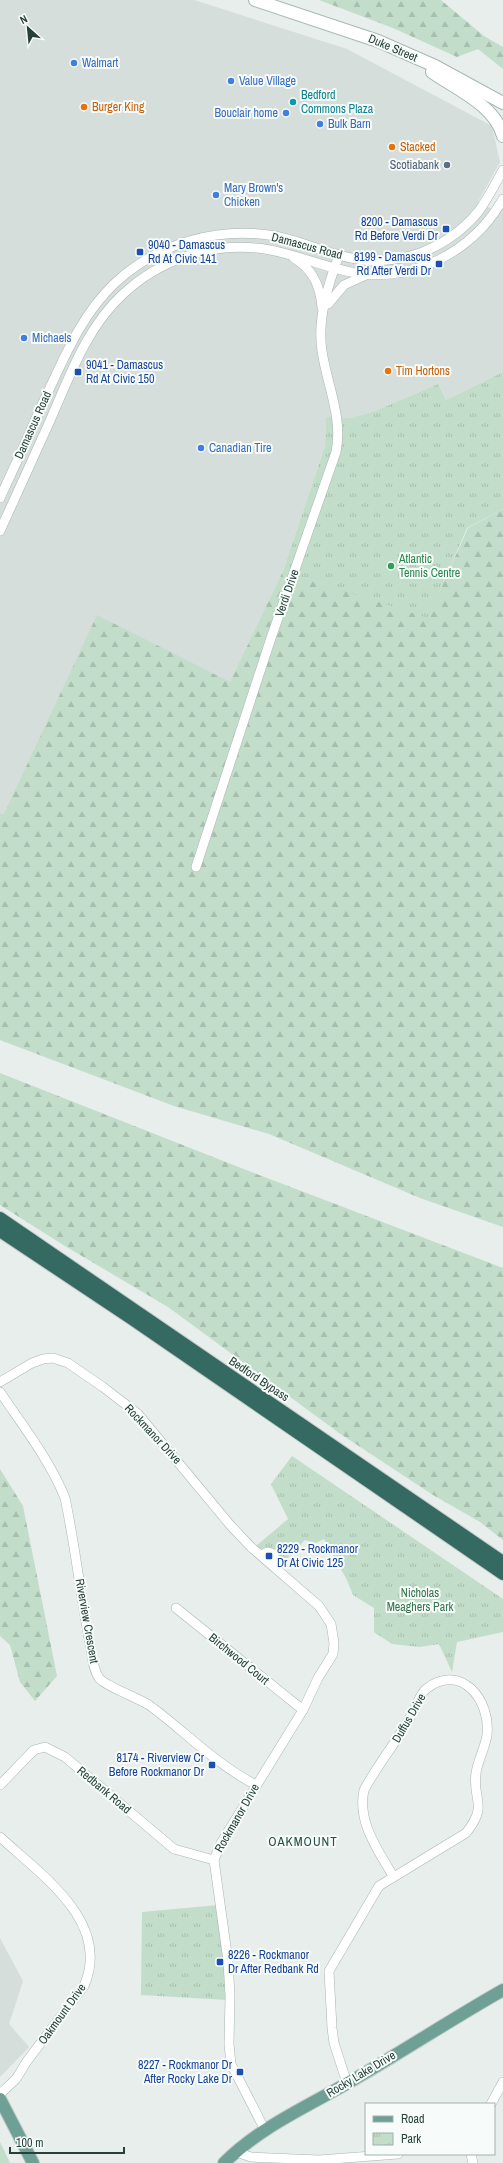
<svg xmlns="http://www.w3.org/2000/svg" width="503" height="2163" font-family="'Archivo Narrow',sans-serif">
<defs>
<pattern id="forest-firs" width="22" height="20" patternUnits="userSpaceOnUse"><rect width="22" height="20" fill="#c2ddca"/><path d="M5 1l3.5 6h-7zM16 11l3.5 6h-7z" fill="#a7bfae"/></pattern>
<pattern id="park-tufts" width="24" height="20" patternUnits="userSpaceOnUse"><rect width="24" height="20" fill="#c2ddca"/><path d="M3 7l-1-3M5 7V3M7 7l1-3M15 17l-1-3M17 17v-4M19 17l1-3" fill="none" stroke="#a7bfae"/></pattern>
</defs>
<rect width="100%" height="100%" fill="#e7eeeb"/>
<!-- built -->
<g fill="#d5deda">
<path d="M0,0H194L347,49L492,126L500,162L478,202L498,212L503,204V372L446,400L438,384L375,411L351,418L326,417L325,446L283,571L230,683L4,814L0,813Z"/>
<path d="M0,1938L23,1981L9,2024L29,2047L0,2077Z"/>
</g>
<!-- forest -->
<g fill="url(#forest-firs)">
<path d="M319,0H441L484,36L503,47V69L478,49L457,57L393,28Z"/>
<path d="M503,509V1227L420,1198L269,1134L174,1106L0,1040V813L4,814L97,615L230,682L283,571L428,617L468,528Z"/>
<path d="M0,1073L241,1168L503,1268V1540L480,1522L433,1495L339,1433L168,1307L65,1246L0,1205Z"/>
<path d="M0,1469L23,1506L57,1676L35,1701L20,1682L10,1645L0,1636Z"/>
</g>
<!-- park -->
<g fill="url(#park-tufts)">
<path d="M503,372V509L467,528L428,618L283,571L325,446L326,417L351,418L375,411L438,384L446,400Z"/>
<path d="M292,1456L503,1599V1632L457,1642L452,1672L439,1644L420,1647L392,1644L374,1632V1608L353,1595L347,1580L324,1539L316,1543L305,1540L273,1573L249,1552L288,1519L271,1484Z"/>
<path d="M219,1905L227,2000L141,1995L142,1912Z"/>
<path d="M0,2142L10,2163H0Z"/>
</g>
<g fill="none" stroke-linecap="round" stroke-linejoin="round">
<defs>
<g id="street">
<path d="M294,258C313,269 320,286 322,307"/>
<path d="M328,304L344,285L366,275"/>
<path d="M0,498C14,468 28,437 41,407C62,363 79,317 115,283C158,243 218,226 275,236C301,241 325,253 351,258C399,268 447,249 478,212C488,199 495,184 503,170"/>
<path d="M0,531C16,495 33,459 49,423C69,378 86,328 123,294C158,261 208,243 257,248C289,251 319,266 351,272C412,284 473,252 503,199"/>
<path d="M196,867L271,638L336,452C343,417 327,385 322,351C317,319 328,285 339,255"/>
<path d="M0,1382L32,1363L43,1359L53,1358L68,1363L103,1387L138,1414L231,1526L251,1547L319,1606L331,1624L334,1643L333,1654L318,1678L303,1710L221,1843L214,1860L228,1961L230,1996L229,2044L231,2064L265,2130"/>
<path d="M0,1392C23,1426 49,1459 65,1498C75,1545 80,1592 89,1639C92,1651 92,1668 99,1678C105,1686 138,1698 149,1705C187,1733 214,1763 256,1785"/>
<path d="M261,1555L268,1552L274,1554V1566"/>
<path d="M176,1608L303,1710"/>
<path d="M0,1785L34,1750L45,1747L65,1757L174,1849L214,1860"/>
<path d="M0,1837C41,1875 112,1922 84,1986L27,2061L16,2079L0,2094"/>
<path d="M347,2083L334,2043L332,2028L329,1971L379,1886L466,1833C489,1804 472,1801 476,1773C478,1760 485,1748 487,1735C491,1700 461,1662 426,1689C421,1693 417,1704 414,1710C400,1738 379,1762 364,1790C357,1822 378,1850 393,1876"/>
<path d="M491,2104L503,2082"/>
<path d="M236,2152L251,2157L319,2160L398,2154"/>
<path d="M471,2154L473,2163"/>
</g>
<g id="secondary">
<path d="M255,0L378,41L435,66L503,103"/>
<path d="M432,72C456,89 495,105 503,136"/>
</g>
<g id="primary">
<path d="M0,2099L33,2163"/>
<path d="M224,2163C259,2128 304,2108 346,2084C399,2054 450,2020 503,1990"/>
</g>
<g id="highway">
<path d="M0,1218L503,1562"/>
<path d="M0,1231L132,1319L503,1574"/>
</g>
</defs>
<!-- street casing -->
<use href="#street" stroke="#a9b6b2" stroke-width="10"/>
<!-- secondary casing -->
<use href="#secondary" stroke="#a6b9b3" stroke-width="14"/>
<!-- primary casing -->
<use href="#primary" stroke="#c2cac8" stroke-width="14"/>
<!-- highway casing -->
<use href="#highway" stroke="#c2cac8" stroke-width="14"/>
<!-- street -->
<use href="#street" stroke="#fff" stroke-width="9"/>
<!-- secondary -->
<use href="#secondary" stroke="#fff" stroke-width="12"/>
<!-- primary -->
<use href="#primary" stroke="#6fa095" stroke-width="12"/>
<!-- highway -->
<use href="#highway" stroke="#346a61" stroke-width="12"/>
</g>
<!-- markers -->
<g fill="#3f7fe0" stroke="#f7fbf9" stroke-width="1.5">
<circle cx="74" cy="63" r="4"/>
<circle cx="231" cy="81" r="4"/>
<circle cx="286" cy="113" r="4"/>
<circle cx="320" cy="124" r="4"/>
<circle cx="216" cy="195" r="4"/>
<circle cx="24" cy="338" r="4"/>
<circle cx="201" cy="448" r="4"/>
</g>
<circle fill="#0f9aa8" stroke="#f7fbf9" stroke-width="1.5" cx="293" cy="102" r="4"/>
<g fill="#e8710a" stroke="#f7fbf9" stroke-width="1.5">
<circle cx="84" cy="107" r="4"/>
<circle cx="392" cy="147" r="4"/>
<circle cx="388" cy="371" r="4"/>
</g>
<circle fill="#5c6f8a" stroke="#f7fbf9" stroke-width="1.5" cx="447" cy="165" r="4"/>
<g fill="#1a4fb4" stroke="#f7fbf9" stroke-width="1.5">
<rect x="442" y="225" width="8" height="8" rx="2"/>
<rect x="136" y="248" width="8" height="8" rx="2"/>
<rect x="435" y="260" width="8" height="8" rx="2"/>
<rect x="74" y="368" width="8" height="8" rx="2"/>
<rect x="265" y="1552" width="8" height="8" rx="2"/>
<rect x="208" y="1761" width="8" height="8" rx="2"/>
<rect x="216" y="1958" width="8" height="8" rx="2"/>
<rect x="236" y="2068" width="8" height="8" rx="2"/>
</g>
<circle fill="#2e9e5b" stroke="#f7fbf9" stroke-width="1.5" cx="391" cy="566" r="4"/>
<g text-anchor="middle" stroke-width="4" stroke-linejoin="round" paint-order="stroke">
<!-- street labels -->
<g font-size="12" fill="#26403a" stroke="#f7fbf9">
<text transform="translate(393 48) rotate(23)" y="4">Duke Street</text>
<text transform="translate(307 246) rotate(15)" y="4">Damascus Road</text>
<text transform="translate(33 425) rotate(-66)" y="4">Damascus Road</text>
<text transform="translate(287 593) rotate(-71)" y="4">Verdi Drive</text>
<text transform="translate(259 1379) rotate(34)" y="4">Bedford Bypass</text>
<text transform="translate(153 1434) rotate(47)" y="4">Rockmanor Drive</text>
<text transform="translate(87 1621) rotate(80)" y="4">Riverview Crescent</text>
<text transform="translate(239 1659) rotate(39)" y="4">Birchwood Court</text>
<text transform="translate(409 1718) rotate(-60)" y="4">Duffus Drive</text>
<text transform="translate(104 1790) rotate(40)" y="4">Redbank Road</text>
<text transform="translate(237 1818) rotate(-60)" y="4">Rockmanor Drive</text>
<text transform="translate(62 2014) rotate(-54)" y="4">Oakmount Drive</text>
<text transform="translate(361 2074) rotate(-31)" y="4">Rocky Lake Drive</text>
</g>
<!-- shop labels -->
<g font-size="12" fill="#366cbe" stroke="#f7fbf9" text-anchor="start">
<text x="82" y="67">Walmart</text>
<text x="239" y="85">Value Village</text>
<text x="278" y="117" text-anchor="end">Bouclair home</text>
<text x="328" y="128">Bulk Barn</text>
<text x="224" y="192">Mary Brown's<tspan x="224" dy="14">Chicken</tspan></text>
<text x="32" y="342">Michaels</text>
<text x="209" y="452">Canadian Tire</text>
</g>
<!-- culture labels -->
<g font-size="12" fill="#0d838f" stroke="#f7fbf9" text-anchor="start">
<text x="301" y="99">Bedford<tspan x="301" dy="14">Commons Plaza</tspan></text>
</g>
<!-- food labels -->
<g font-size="12" fill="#c56008" stroke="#f7fbf9" text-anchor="start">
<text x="92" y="111">Burger King</text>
<text x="400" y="151">Stacked</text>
<text x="396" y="375">Tim Hortons</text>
</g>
<!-- service labels -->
<g font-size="12" fill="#4e5e75" stroke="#f7fbf9" text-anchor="end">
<text x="439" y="169">Scotiabank</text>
</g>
<!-- transit labels -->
<g font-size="12" fill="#164399" stroke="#f7fbf9" text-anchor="end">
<text x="438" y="226">8200 - Damascus<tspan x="438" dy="14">Rd Before Verdi Dr</tspan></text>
<text x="148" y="249" text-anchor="start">9040 - Damascus<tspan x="148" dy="14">Rd At Civic 141</tspan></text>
<text x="431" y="261">8199 - Damascus<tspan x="431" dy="14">Rd After Verdi Dr</tspan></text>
<text x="86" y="369" text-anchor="start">9041 - Damascus<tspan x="86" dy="14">Rd At Civic 150</tspan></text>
<text x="277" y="1553" text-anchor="start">8229 - Rockmanor<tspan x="277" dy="14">Dr At Civic 125</tspan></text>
<text x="204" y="1762">8174 - Riverview Cr<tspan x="204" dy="14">Before Rockmanor Dr</tspan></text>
<text x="228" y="1959" text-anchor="start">8226 - Rockmanor<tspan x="228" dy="14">Dr After Redbank Rd</tspan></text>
<text x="232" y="2069">8227 - Rockmanor Dr<tspan x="232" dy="14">After Rocky Lake Dr</tspan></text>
</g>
<!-- leisure labels -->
<g font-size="12" fill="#27864d" stroke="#f7fbf9" text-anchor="start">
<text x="399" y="563">Atlantic<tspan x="399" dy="14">Tennis Centre</tspan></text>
</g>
<!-- park labels -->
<g font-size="12" fill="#33744e" stroke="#f7fbf9">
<text x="420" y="1597">Nicholas<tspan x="420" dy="14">Meaghers Park</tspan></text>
</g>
<!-- neighbourhood labels -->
<g font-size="13" letter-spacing="1" fill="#235147" stroke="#f7fbf9">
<text x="303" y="1846">OAKMOUNT</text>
</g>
</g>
<!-- legend -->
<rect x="365" y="2103" width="130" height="52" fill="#f7fbf9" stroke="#a3b0ad"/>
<rect x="373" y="2116" width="20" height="6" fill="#6fa095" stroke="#a3b0ad"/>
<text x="401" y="2123" font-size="12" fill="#26403a">Road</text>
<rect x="373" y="2133" width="20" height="12" fill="url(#park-tufts)" stroke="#a3b0ad"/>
<text x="401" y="2143" font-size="12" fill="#26403a">Park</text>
<!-- north arrow -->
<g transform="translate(28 28) rotate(333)" stroke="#f7fbf9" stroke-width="3" paint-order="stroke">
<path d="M0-3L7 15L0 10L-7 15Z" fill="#26403a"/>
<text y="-6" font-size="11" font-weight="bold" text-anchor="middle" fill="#26403a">N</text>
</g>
<!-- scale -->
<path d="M10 2147v6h114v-6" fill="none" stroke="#26403a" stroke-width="2"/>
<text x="16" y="2147" font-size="12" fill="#26403a" stroke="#f7fbf9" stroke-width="3" paint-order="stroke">100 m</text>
</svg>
